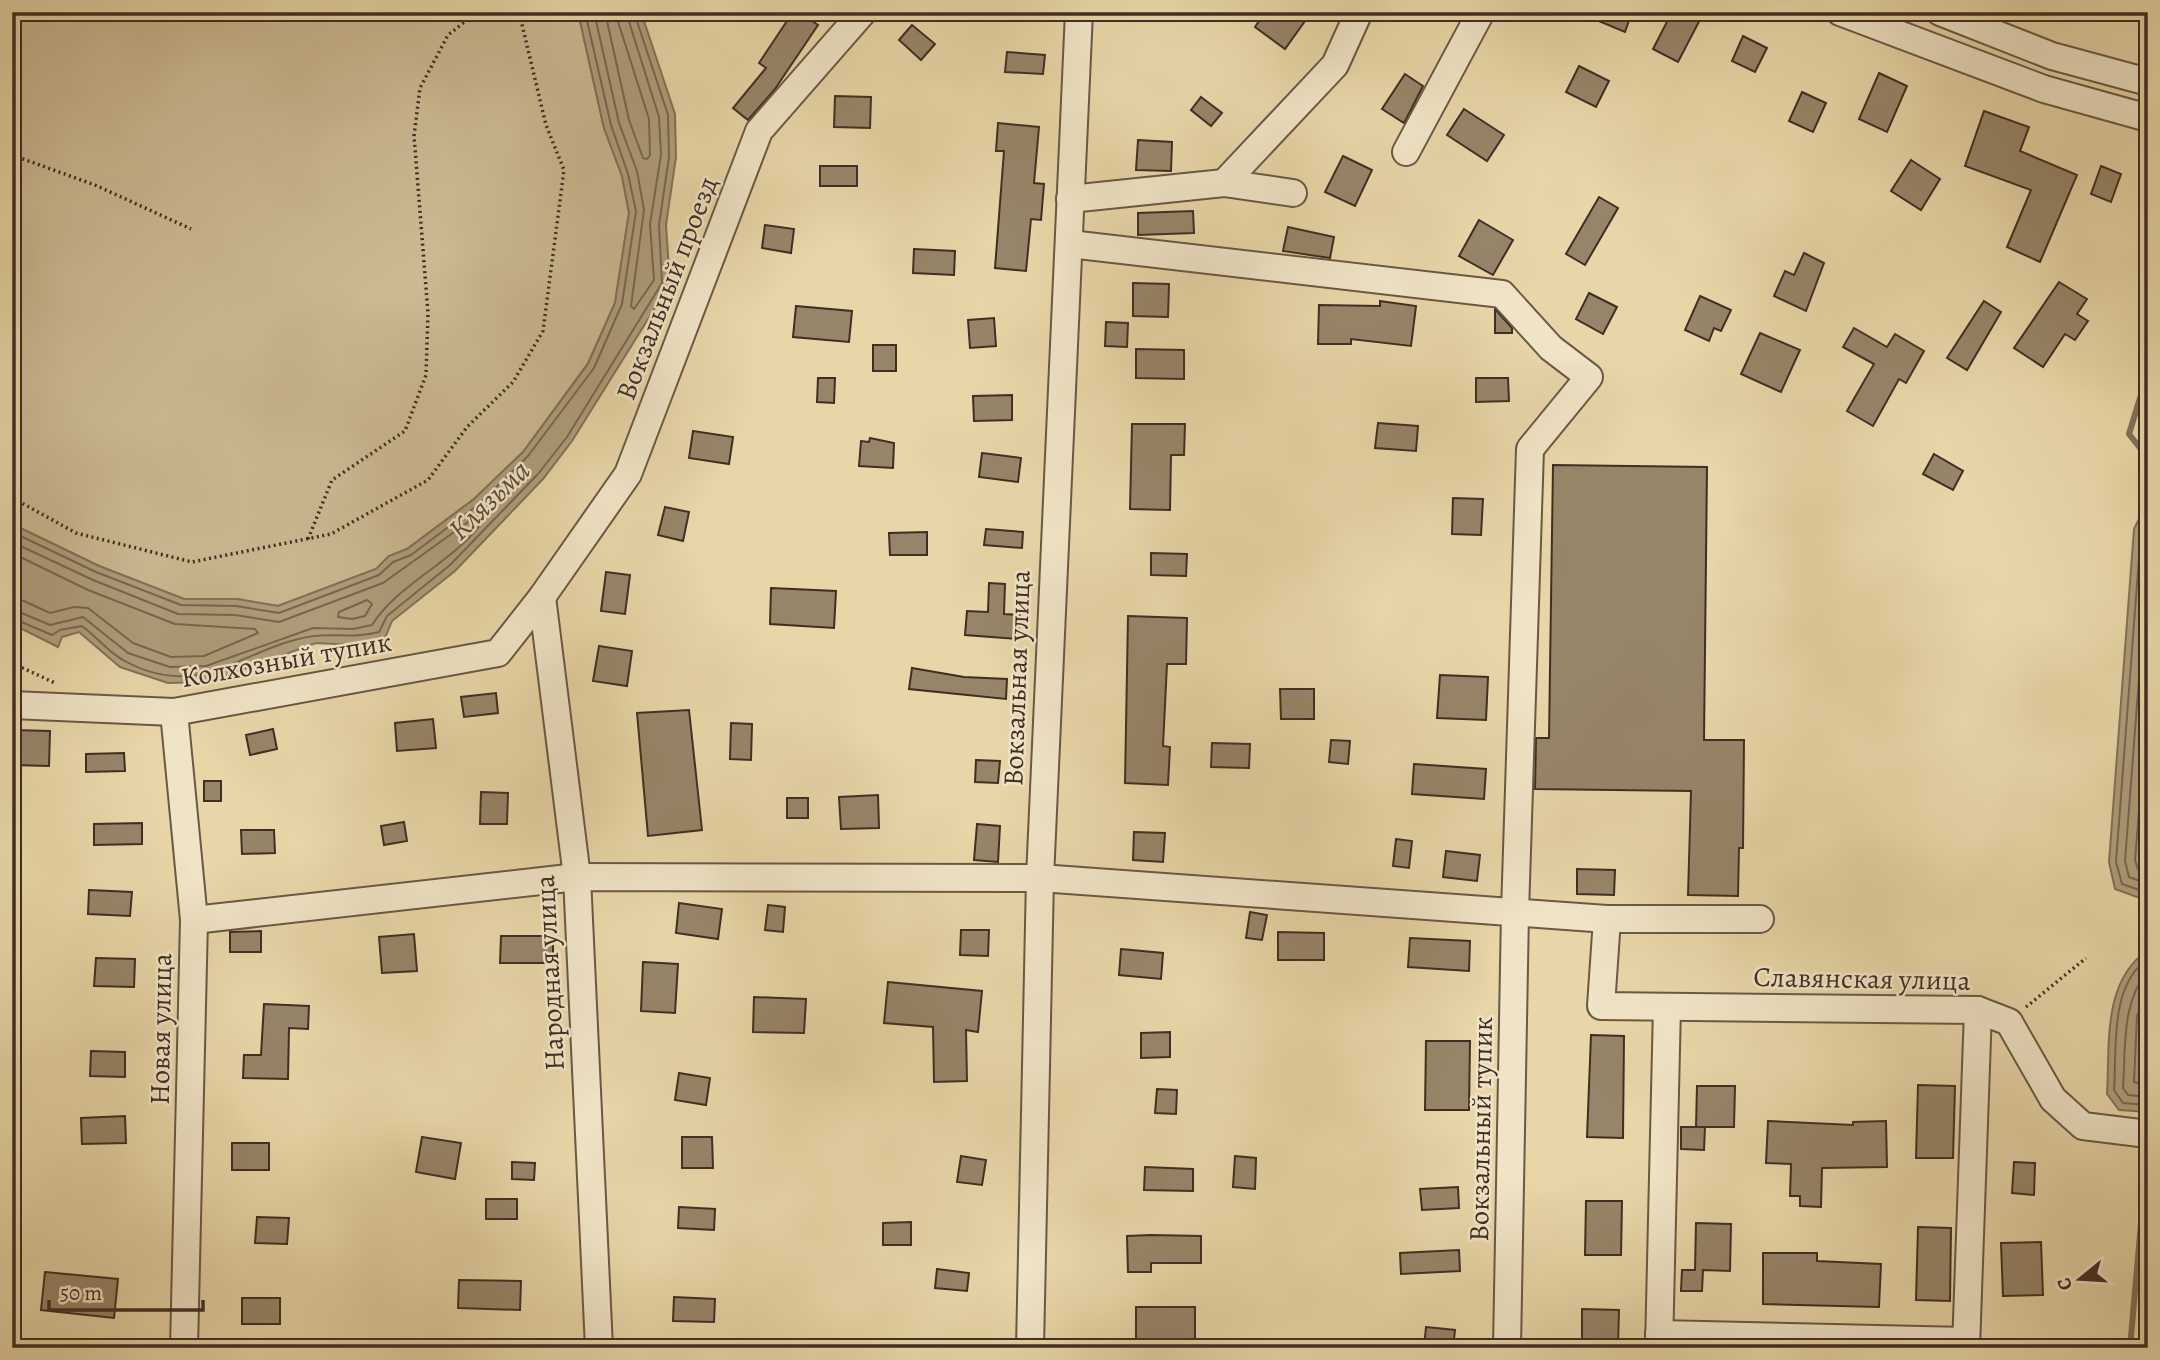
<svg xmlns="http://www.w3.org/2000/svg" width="2160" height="1360" font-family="Alegreya,serif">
<rect width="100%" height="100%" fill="#e8d6a8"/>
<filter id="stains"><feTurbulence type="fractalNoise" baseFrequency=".00286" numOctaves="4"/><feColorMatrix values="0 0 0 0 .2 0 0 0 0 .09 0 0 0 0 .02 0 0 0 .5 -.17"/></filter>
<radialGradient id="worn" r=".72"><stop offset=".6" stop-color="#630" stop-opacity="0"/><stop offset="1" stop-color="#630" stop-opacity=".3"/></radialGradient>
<!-- green -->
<path fill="#cbb992" stroke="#86745b" stroke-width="2" d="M12,12H578L604,128L622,176L629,213L615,303L588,363L523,452L474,499L407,549L389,556L376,569L278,606L237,599H184L99,566L12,524Z"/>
<!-- water -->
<g fill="#af9d7b" stroke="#837158" stroke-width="2">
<path d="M578,12H641L675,114L676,157L666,225L670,284L572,441L543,479L455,571L392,621L385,638L355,645L316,643L209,682L168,683L120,667L79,632L62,637L58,647L12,624V524L99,566L184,599H237L278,606L376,569L389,556L407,549L474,499L523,452L588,364L615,303L629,213L622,176L604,128Z"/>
<path d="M2148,501V901L2115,889L2109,862L2134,529Z"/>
<path d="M2148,950V1112L2119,1110L2107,1094C2110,1045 2102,981 2148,950Z"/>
</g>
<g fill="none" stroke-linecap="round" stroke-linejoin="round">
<!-- shore -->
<g stroke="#786650" stroke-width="2">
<path d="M594,12L619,123L637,171L644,210L631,306L634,309L654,280L650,224L661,155L659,117L626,12"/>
<path d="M605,12L629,120L643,158L647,159L650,155L649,119L615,12"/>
<path d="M2148,517L2141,531L2116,862L2122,884L2148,893"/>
<path d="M12,532L96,572L181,605L236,606L279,613L379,575L393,562L411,555L479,504L528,456L594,368L622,304L636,211L628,174L611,125L585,12"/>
<path d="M12,542L93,580L178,614L235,615L279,622L383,583L482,512L487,515C460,560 401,580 372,625L353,629L313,628L206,666L170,667L128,653L83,617L50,625L12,609"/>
<path d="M12,553L88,590L175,624L255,629L258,633L204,656L171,657L133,643L88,608L74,607L50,613L24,601L12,599"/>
<path d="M2148,561L2125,861L2129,877L2148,884"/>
<path d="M367,600L372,604L365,616L352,619L338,617L339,612Z"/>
<path d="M12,618L52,635L60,630L82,626C96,636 108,652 123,660C201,704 243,646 314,636C338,633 352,639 379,632L387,616L450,565L538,474L567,437L662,283L659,225L669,157L668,115L634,12"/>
<path d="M2148,699L2135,860L2138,869L2148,873"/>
<path d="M2148,959C2109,985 2117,1050 2114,1090L2123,1103L2148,1105"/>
<path d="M2148,969C2121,1006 2126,1044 2123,1088L2128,1095L2148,1097"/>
<path d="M2148,988L2137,1016L2134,1082L2148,1086"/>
</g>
<!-- stream -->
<g stroke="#837158" stroke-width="6">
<path d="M2134,12L2148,24"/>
<path d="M2148,372L2129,434L2148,458"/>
<path d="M2130,1348L2148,1144"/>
</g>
</g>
<!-- building -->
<g fill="#978569" stroke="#402e24" stroke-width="2">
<path d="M793,12H799L818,25L775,89L748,120L733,108L766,68L759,63Z"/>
<path d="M1265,12H1293L1305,21L1285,49L1255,27Z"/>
<path d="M1577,12H1632L1625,32Z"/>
<path d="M1672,12H1704L1678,62L1653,49Z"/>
<path d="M912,25L935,44L921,60L899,40Z"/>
<path d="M1743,36L1767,48L1755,72L1732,61Z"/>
<path d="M1007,52L1045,55L1043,74L1005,72Z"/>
<path d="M1579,66L1609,81L1596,107L1566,92Z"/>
<path d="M1879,73L1907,86L1887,132L1859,119Z"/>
<path d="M1405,74L1423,86L1404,123L1382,109Z"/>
<path d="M1802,92L1826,103L1813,132L1789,121Z"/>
<path d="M835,96L871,97L870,128L834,127Z"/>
<path d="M1201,97L1222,113L1211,126L1191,110Z"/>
<path d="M1464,109L1504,135L1487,161L1447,135Z"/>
<path d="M1984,111L2029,127L2020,151L2077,175L2040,262L2007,247L2031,190L1965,166Z"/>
<path d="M998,123L1039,127L1034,183L1044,184L1041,220L1031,219L1026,271L995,268L1004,151H996Z"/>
<path d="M1138,140L1172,142L1171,171L1136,170Z"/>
<path d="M1343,156L1372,170L1355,206L1325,192Z"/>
<path d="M1911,160L1940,179L1921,210L1891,191Z"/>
<rect x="820" y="166" width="37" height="20"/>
<path d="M2101,166L2121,174L2111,202L2091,194Z"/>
<path d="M1599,197L1618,208L1585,265L1566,254Z"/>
<path d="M1193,211L1194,233L1138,235V213Z"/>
<path d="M1479,220L1513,240L1493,275L1459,256Z"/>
<path d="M765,225L794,229L791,253L762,248Z"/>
<path d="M1288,227L1334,237L1330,258L1283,251Z"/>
<path d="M914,249L955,251L954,275L913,273Z"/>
<path d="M1804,253L1824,263L1806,311L1774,296L1785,271L1794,275Z"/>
<path d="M2059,282L2087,299L2077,314L2088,321L2075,340L2065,334L2043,367L2014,348Z"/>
<path d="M1133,283L1169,284L1168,317L1133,316Z"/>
<path d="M1589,293L1617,307L1603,334L1576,319Z"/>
<path d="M1700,296L1731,310L1721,331L1714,328L1709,341L1685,330Z"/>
<path d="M1380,301L1416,306L1411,346L1351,339V344H1318L1319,305L1380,306Z"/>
<path d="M1984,301L2001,312L1967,370L1947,358Z"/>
<path d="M796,306L852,311L849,342L793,337Z"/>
<path d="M1495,309L1512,328V333H1495Z"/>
<path d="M994,318L996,346L970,348L968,320Z"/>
<path d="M1106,322L1128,323L1127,347L1105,346Z"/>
<path d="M1854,328L1887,347L1895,334L1924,351L1906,383L1899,379L1873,426L1847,411L1874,364L1843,347Z"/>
<path d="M1760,333L1800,350L1781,392L1741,374Z"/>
<rect x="873" y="345" width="23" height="26"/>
<path d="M1136,349L1184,350V379L1136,378Z"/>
<path d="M818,378H835L834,403L817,402Z"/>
<path d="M1476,378H1508L1509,401L1476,402Z"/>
<path d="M1012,395V420L974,421L973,396Z"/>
<path d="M1378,423L1418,426L1416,451L1375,448Z"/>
<path d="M1132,424H1185L1184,455H1171L1170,510L1130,509Z"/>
<path d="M693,431L733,437L729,464L689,458Z"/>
<path d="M870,438L894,443L893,468L859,466L861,441L869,442Z"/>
<path d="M982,453L1021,458L1018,482L979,477Z"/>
<path d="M1934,454L1963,471L1953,490L1923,474Z"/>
<path d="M1553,465L1707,467L1704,740H1744L1743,848H1739L1738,896L1688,895L1691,791L1535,789L1536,738H1549Z"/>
<path d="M1453,498L1483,499L1481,535L1452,534Z"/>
<path d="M665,507L689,512L683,541L658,535Z"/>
<path d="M986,529L1023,532L1022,548L984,545Z"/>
<path d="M927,532V555H890L889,533Z"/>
<path d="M1151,553L1187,554L1186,576L1151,575Z"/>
<path d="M606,572L630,575L625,614L601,611Z"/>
<path d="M989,583L1005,584L1004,614L1020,615L1018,639L965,635L967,611L988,612Z"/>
<path d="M771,588L836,591L834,628L770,624Z"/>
<path d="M1128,616L1187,618L1186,664H1167L1163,746L1170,747L1168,785L1125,783Z"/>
<path d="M599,646L632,651L627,686L593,681Z"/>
<path d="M912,668L964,677L1007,679L1006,699L909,689Z"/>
<path d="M1440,675L1488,677L1486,720L1437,718Z"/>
<path d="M1280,689H1314V719H1281Z"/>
<path d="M496,693L498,713L464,717L461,697Z"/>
<path d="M689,710L702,830L648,836L637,713Z"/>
<path d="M433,719L436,748L397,751L395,723Z"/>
<path d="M731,723L752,724L751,760L730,759Z"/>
<path d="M273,729L277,749L250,755L246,735Z"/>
<path d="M12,730L50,731L49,766L12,765Z"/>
<path d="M1331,740L1350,741L1348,764L1329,762Z"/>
<path d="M1212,743L1250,744L1249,768L1211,767Z"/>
<path d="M124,753L125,771L86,772V754Z"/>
<path d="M976,760L1000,761L998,783L975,782Z"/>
<path d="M1414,764L1486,769L1484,799L1412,794Z"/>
<rect x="204" y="781" width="17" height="20"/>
<path d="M481,792L508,793L507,824H480Z"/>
<path d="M878,795L879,828L841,829L839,797Z"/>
<rect x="787" y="798" width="21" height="20"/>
<path d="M404,822L407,841L384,845L381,826Z"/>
<path d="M142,823V844L94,845V824Z"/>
<path d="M977,824L1000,826L998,862L974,860Z"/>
<path d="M241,830H274L275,853L242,854Z"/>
<path d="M1134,832L1165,833L1163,862L1133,860Z"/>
<path d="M1396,839L1412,841L1409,868L1393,866Z"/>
<path d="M1446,851L1480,855L1477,881L1443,877Z"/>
<path d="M1577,869L1615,870L1614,895L1577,894Z"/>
<path d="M89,890L132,892L130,916L88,914Z"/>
<path d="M679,903L722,909L718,939L676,933Z"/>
<path d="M768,905L785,907L783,932L765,930Z"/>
<path d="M1250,912L1267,915L1262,940L1246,938Z"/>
<path d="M961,930H989L988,956L960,955Z"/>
<path d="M261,931V952H230V932Z"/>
<path d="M1278,932L1324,933V960H1278Z"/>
<path d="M414,934L417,971L382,973L379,937Z"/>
<path d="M501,936H553V963H500Z"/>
<path d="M1410,938L1470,941L1469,971L1408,967Z"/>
<path d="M1121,949L1163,953L1161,979L1119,975Z"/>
<path d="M96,958L135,959L134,987L94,986Z"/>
<path d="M643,962L678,964L675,1013L641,1011Z"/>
<path d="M888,982L982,991L978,1032L966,1030L967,1081L934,1082L933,1027L884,1023Z"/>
<path d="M754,997L806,999L804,1033L753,1032Z"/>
<path d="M264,1004L309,1006L308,1029L289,1028L288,1079L243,1078L244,1055H261Z"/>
<path d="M1170,1032V1057L1141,1058V1033Z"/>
<path d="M1591,1035L1624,1036L1623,1138L1587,1137Z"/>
<path d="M1426,1041H1470L1469,1110H1425Z"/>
<path d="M91,1051L125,1052V1077L90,1076Z"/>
<path d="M679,1073L710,1078L706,1105L675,1100Z"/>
<path d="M1918,1085L1955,1086L1953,1158H1916Z"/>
<path d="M1697,1086H1735L1734,1127H1696Z"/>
<path d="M1157,1089L1177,1090L1176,1114L1155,1113Z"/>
<path d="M125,1116L126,1143L82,1144L81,1118Z"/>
<path d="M1768,1121L1853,1125V1122L1886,1121L1887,1167L1822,1168L1821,1207L1800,1206V1196H1790L1791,1164L1766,1163Z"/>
<path d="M1681,1127H1705L1704,1150L1681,1149Z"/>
<path d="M422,1137L461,1143L455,1179L416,1172Z"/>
<path d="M682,1137H712L713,1168H682Z"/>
<rect x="232" y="1143" width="37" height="27"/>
<path d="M961,1156L986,1160L982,1185L957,1182Z"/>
<path d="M1235,1156L1256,1158L1255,1189L1233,1187Z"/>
<path d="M512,1162L535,1163L534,1180L512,1179Z"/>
<path d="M2014,1162L2035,1163L2034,1195L2012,1193Z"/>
<path d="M1145,1167L1193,1169V1191L1144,1190Z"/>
<path d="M1458,1187L1459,1208L1422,1210L1420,1189Z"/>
<rect x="486" y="1199" width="31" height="20"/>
<path d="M1586,1201H1622L1621,1255H1585Z"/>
<path d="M679,1207L715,1209L714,1230L678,1228Z"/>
<path d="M257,1217L289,1218L287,1244L255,1243Z"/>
<path d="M911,1222V1245H883V1223Z"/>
<path d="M1696,1223L1731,1224L1730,1271L1703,1270L1702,1291H1681L1682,1270H1695Z"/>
<path d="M1918,1227L1951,1228L1950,1301L1916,1300Z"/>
<path d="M1151,1235L1201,1236V1263H1151V1272H1128L1127,1236Z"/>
<path d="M2041,1242L2043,1295L2003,1296L2001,1243Z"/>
<path d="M1459,1250L1460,1271L1401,1274L1400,1253Z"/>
<path d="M1763,1253H1817V1261L1881,1264L1879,1307L1763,1304Z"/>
<path d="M937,1269L969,1273L967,1291L935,1288Z"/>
<path d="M45,1272L118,1279L114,1318L41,1310Z"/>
<path d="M459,1280L521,1281L520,1310L458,1308Z"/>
<path d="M674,1297L715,1299L714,1322L673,1321Z"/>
<rect x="242" y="1298" width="38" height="26"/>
<rect x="1136" y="1307" width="59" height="41"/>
<path d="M1582,1309L1619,1310L1618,1348H1582Z"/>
<path d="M1426,1327L1455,1330L1453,1348H1424Z"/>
</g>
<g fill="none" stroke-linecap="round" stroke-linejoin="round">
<defs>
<g id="minor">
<path d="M1840,12L2044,89L2148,118"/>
<path d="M1940,12L2052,56L2148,82"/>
<path d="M1406,152L1481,12"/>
<path d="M1224,183L1335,65L1359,12"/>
<path d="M1070,199L1224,183L1293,193"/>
<path d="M1070,244L1502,294L1551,348L1589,377L1530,449L1515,912L1507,1348"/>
<path d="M542,597L577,877L599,1348"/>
<path d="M12,705L174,712L498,653L542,597L628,474L759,131L863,12"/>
<path d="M174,712L194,920L184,1348"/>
<path d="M1607,919L1601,1006L1978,1010L2009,1022L2053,1099L2083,1126L2148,1134"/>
<path d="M194,920L577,877L1040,878L1607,919H1760"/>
<path d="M1659,1334L1966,1341"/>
<path d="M1030,1348L1040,878L1079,12"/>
<path d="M1659,1348L1667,1007"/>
<path d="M1966,1348L1978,1010"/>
</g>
</defs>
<!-- minor casing -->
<use href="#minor" stroke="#6a5845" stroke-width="30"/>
<!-- path -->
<g stroke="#402e24" stroke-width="3.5" stroke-dasharray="2 3.5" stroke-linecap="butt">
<path d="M12,155L95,185L191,229"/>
<path d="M12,501L20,502L76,533L192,562L331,534L428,480L467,427L513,382L543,331L564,170L546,125L519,12"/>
<path d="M308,539L332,480L405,431L426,375L428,313L414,136L420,88L448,35L477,12"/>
<path d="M12,663L55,683"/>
<path d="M2026,1007L2086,958"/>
</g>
<!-- minor -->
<use href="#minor" stroke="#f0e4c6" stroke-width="26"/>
</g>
<g text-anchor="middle" stroke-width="5" stroke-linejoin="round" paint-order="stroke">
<!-- street labels -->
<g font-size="28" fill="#402e24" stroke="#f0e4c6">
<text transform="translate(666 288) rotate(-69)" y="10">Вокзальный проезд</text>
<text transform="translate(286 659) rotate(-10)" y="10">Колхозный тупик</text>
<text transform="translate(1016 678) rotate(-88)" y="10">Вокзальная улица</text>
<text transform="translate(549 973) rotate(-93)" y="10">Народная улица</text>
<text transform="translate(1862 978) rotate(1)" y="10">Славянская улица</text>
<text transform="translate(160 1029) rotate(-89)" y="10">Новая улица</text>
<text transform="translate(1480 1129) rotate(-89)" y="10">Вокзальный тупик</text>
</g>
<!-- water labels -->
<g font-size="30" font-style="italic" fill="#5c4a3a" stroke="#f0e4c6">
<text transform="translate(489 500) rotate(-44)" y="10">Клязьма</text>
</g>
</g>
<!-- margin -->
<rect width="2160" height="1360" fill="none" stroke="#e8d6a8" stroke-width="42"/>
<rect x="14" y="14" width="2132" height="1332" fill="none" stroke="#402e24" stroke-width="3.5"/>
<rect x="21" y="21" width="2118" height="1318" fill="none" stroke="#402e24" stroke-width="2"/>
<!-- north arrow -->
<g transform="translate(2080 1279) rotate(252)" stroke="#f0e4c6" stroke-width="5" paint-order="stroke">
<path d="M0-5L12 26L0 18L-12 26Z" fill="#402e24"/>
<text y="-10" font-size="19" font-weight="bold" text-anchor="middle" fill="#402e24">С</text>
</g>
<!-- scale -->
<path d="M49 1300v10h154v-10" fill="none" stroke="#402e24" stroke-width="3.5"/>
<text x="60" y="1300" font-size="21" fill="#402e24" stroke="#f0e4c6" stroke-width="5" paint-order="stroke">50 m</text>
<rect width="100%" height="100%" filter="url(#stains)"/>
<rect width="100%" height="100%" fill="url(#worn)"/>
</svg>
